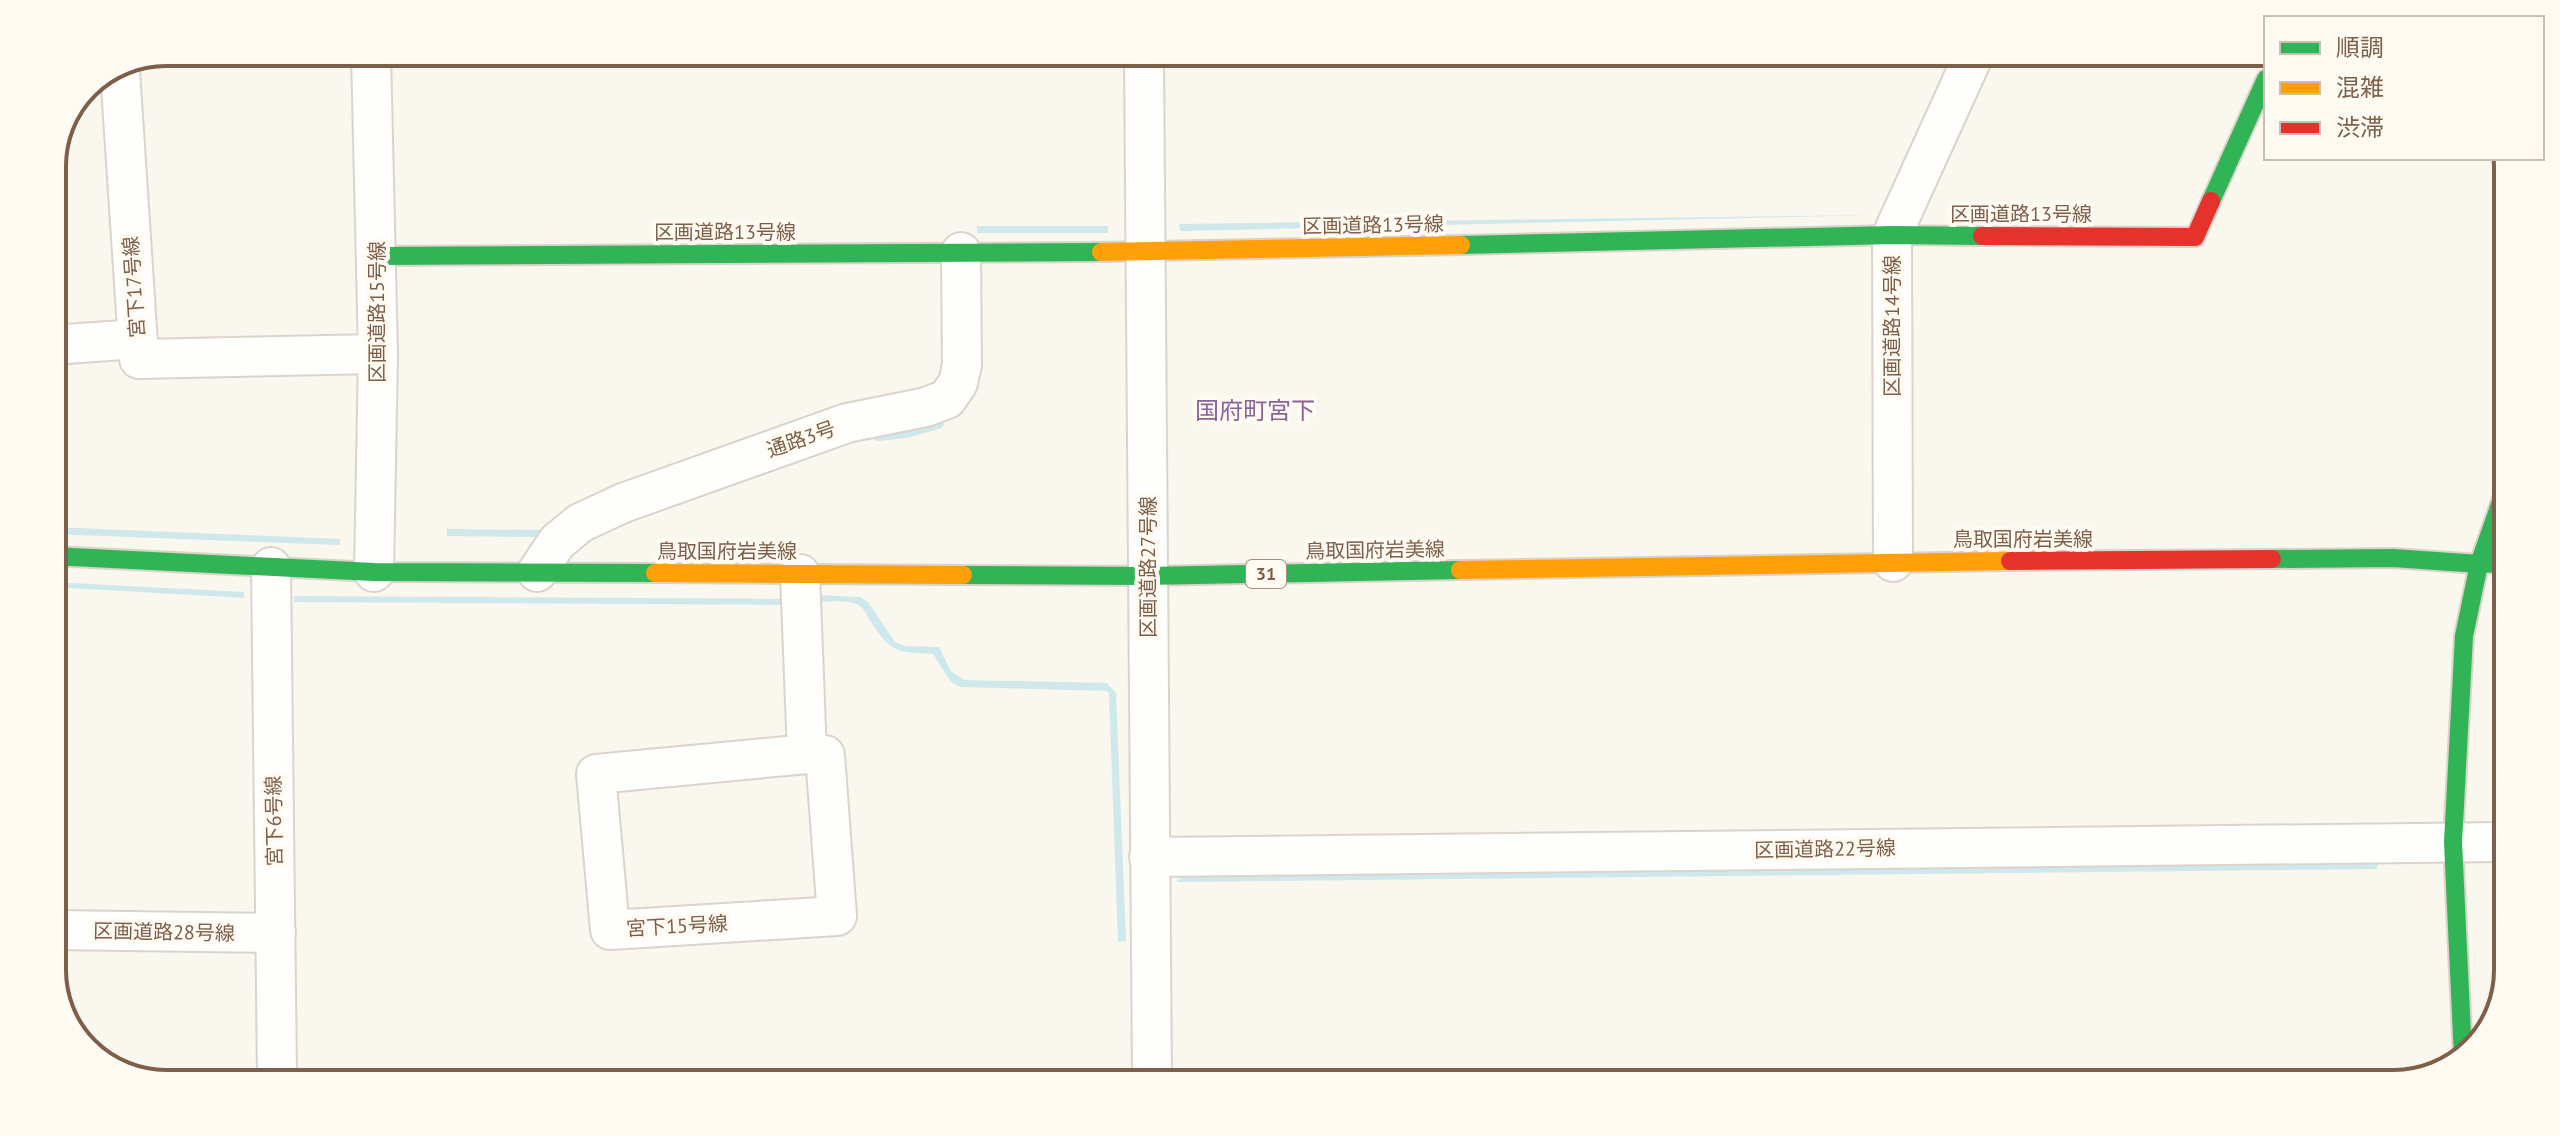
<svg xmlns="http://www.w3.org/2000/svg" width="2560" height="1136" font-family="'PT Sans','Noto Sans JP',sans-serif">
<rect width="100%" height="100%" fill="#faf7ef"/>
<!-- water -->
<g fill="#cfe8ec">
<path d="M1878,215L1180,231L1179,224Z"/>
<rect x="977" y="226" width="131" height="7"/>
<path d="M52,527L340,539V545L52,534Z"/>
<path d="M447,529L545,530L544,537L447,536Z"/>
<path d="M52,582L244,592V598L52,587Z"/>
<path d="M816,595L860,597L868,602L895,642L904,646L939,647L951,671L964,680L1107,683L1116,693L1126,941L1118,942L1109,694L1107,691L961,687L951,682L933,654C897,652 891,653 871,622C868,617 864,609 860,606C849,599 829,602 816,602Z"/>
<path d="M294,596L790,599L791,605L294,602Z"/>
<path d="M2378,862L2377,869L1176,882L1184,875Z"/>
</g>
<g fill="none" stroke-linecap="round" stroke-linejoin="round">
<!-- stream -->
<path stroke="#cfe8ec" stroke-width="12" d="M878,435L906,432L938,423"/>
<defs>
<g id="street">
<path d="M371,53L378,354L374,572"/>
<path d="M1144,56L1152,1079"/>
<path d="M120,71L139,359L378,354"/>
<path d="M52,345L137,339"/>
<path d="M1893,562L1892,235L1972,59"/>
<path d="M271,567L277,1076"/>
<path d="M537,572L557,542L580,523L623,503L847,423L926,407L947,399L958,383L962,365L961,252"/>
<path d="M800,574L807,754L825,755L837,916L610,930L596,774L807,754"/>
<path d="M1149,857L2501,842"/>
<path d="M52,930L276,933"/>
</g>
<g id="fast">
<path d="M2211,201L2266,79"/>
<path d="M1461,245L1892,235L1982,236"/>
<path d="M377,256L1101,252"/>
<path d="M52,556L374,572L655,573"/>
<path d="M2272,559L2393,558L2479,564L2504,493"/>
<path d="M963,575L1147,576L1460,570"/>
<path d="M2463,1057L2453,842L2464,636L2479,564L2504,563"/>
</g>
<g id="slow">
<path d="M1101,252L1461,245"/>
<path d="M1460,570L2010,561"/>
<path d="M655,573L963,575"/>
</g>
<g id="jam">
<path d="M1982,236L2195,237L2211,201"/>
<path d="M2010,561L2272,559"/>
</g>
</defs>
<!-- street casing -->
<use href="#street" stroke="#dad4cd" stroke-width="42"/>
<!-- fast casing -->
<use href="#fast" stroke="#dad3ca" stroke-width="22"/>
<!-- slow casing -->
<use href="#slow" stroke="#dad3ca" stroke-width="22"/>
<!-- jam casing -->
<use href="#jam" stroke="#dad3ca" stroke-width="22"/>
<!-- street -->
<use href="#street" stroke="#fefefd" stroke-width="38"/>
<!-- fast -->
<use href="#fast" stroke="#30b455" stroke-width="18"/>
<!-- slow -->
<use href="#slow" stroke="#ff9f0a" stroke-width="18"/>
<!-- jam -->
<use href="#jam" stroke="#e5322d" stroke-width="18"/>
</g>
<g text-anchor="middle" stroke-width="8" stroke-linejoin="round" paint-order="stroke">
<!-- shield labels -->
<rect fill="#fffbf3" stroke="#a48e7d" stroke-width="2" x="1246" y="560" width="40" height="28" rx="6"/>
<g font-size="18" font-weight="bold" fill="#7d5f4a">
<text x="1266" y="580">31</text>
</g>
<!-- street labels -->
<g font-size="20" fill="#7d5f4a" stroke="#fffbf3">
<text x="2021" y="221">区画道路13号線</text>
<text transform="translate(1373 225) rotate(-1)" y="7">区画道路13号線</text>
<text x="725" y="239">区画道路13号線</text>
<text transform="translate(134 287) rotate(-94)" y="7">宮下17号線</text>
<text transform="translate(377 312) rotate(-90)" y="7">区画道路15号線</text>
<text transform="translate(1892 326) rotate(-90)" y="7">区画道路14号線</text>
<text transform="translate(801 439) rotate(-19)" y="7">通路3号</text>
<text x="2023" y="546">鳥取国府岩美線</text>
<text transform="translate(1375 550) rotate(-1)" y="7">鳥取国府岩美線</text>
<text x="727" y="558">鳥取国府岩美線</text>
<text transform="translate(1148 567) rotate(-90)" y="7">区画道路27号線</text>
<text transform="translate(274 821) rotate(-91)" y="7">宮下6号線</text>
<text transform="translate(1825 849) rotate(-1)" y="7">区画道路22号線</text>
<text transform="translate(677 926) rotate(-3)" y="7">宮下15号線</text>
<text transform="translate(164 932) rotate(1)" y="7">区画道路28号線</text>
</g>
<!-- quarter labels -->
<g font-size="24" fill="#8a6398" stroke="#fffbf3">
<text x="1255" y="419">国府町宮下</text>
</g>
</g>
<!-- crop -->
<path d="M0 0H2560V1136H0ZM166 66H2394A100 100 0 0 1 2494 166V970A100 100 0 0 1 2394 1070H166A100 100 0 0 1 66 970V166A100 100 0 0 1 166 66Z" fill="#fffbf3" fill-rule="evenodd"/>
<path fill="none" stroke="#7d5f4a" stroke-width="4" d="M166 66H2394A100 100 0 0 1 2494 166V970A100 100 0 0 1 2394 1070H166A100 100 0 0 1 66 970V166A100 100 0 0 1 166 66Z"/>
<!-- legend -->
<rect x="2264" y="16" width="280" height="144" fill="#fffbf3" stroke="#cbbdaf" stroke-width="2"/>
<rect x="2280" y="42" width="40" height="12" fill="#30b455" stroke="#cbbdaf" stroke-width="2"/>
<text x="2336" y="56" font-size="24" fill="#7d5f4a">順調</text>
<rect x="2280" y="82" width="40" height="12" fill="#ff9f0a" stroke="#cbbdaf" stroke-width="2"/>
<text x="2336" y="96" font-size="24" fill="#7d5f4a">混雑</text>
<rect x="2280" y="122" width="40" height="12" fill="#e5322d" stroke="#cbbdaf" stroke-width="2"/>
<text x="2336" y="136" font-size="24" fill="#7d5f4a">渋滞</text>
</svg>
